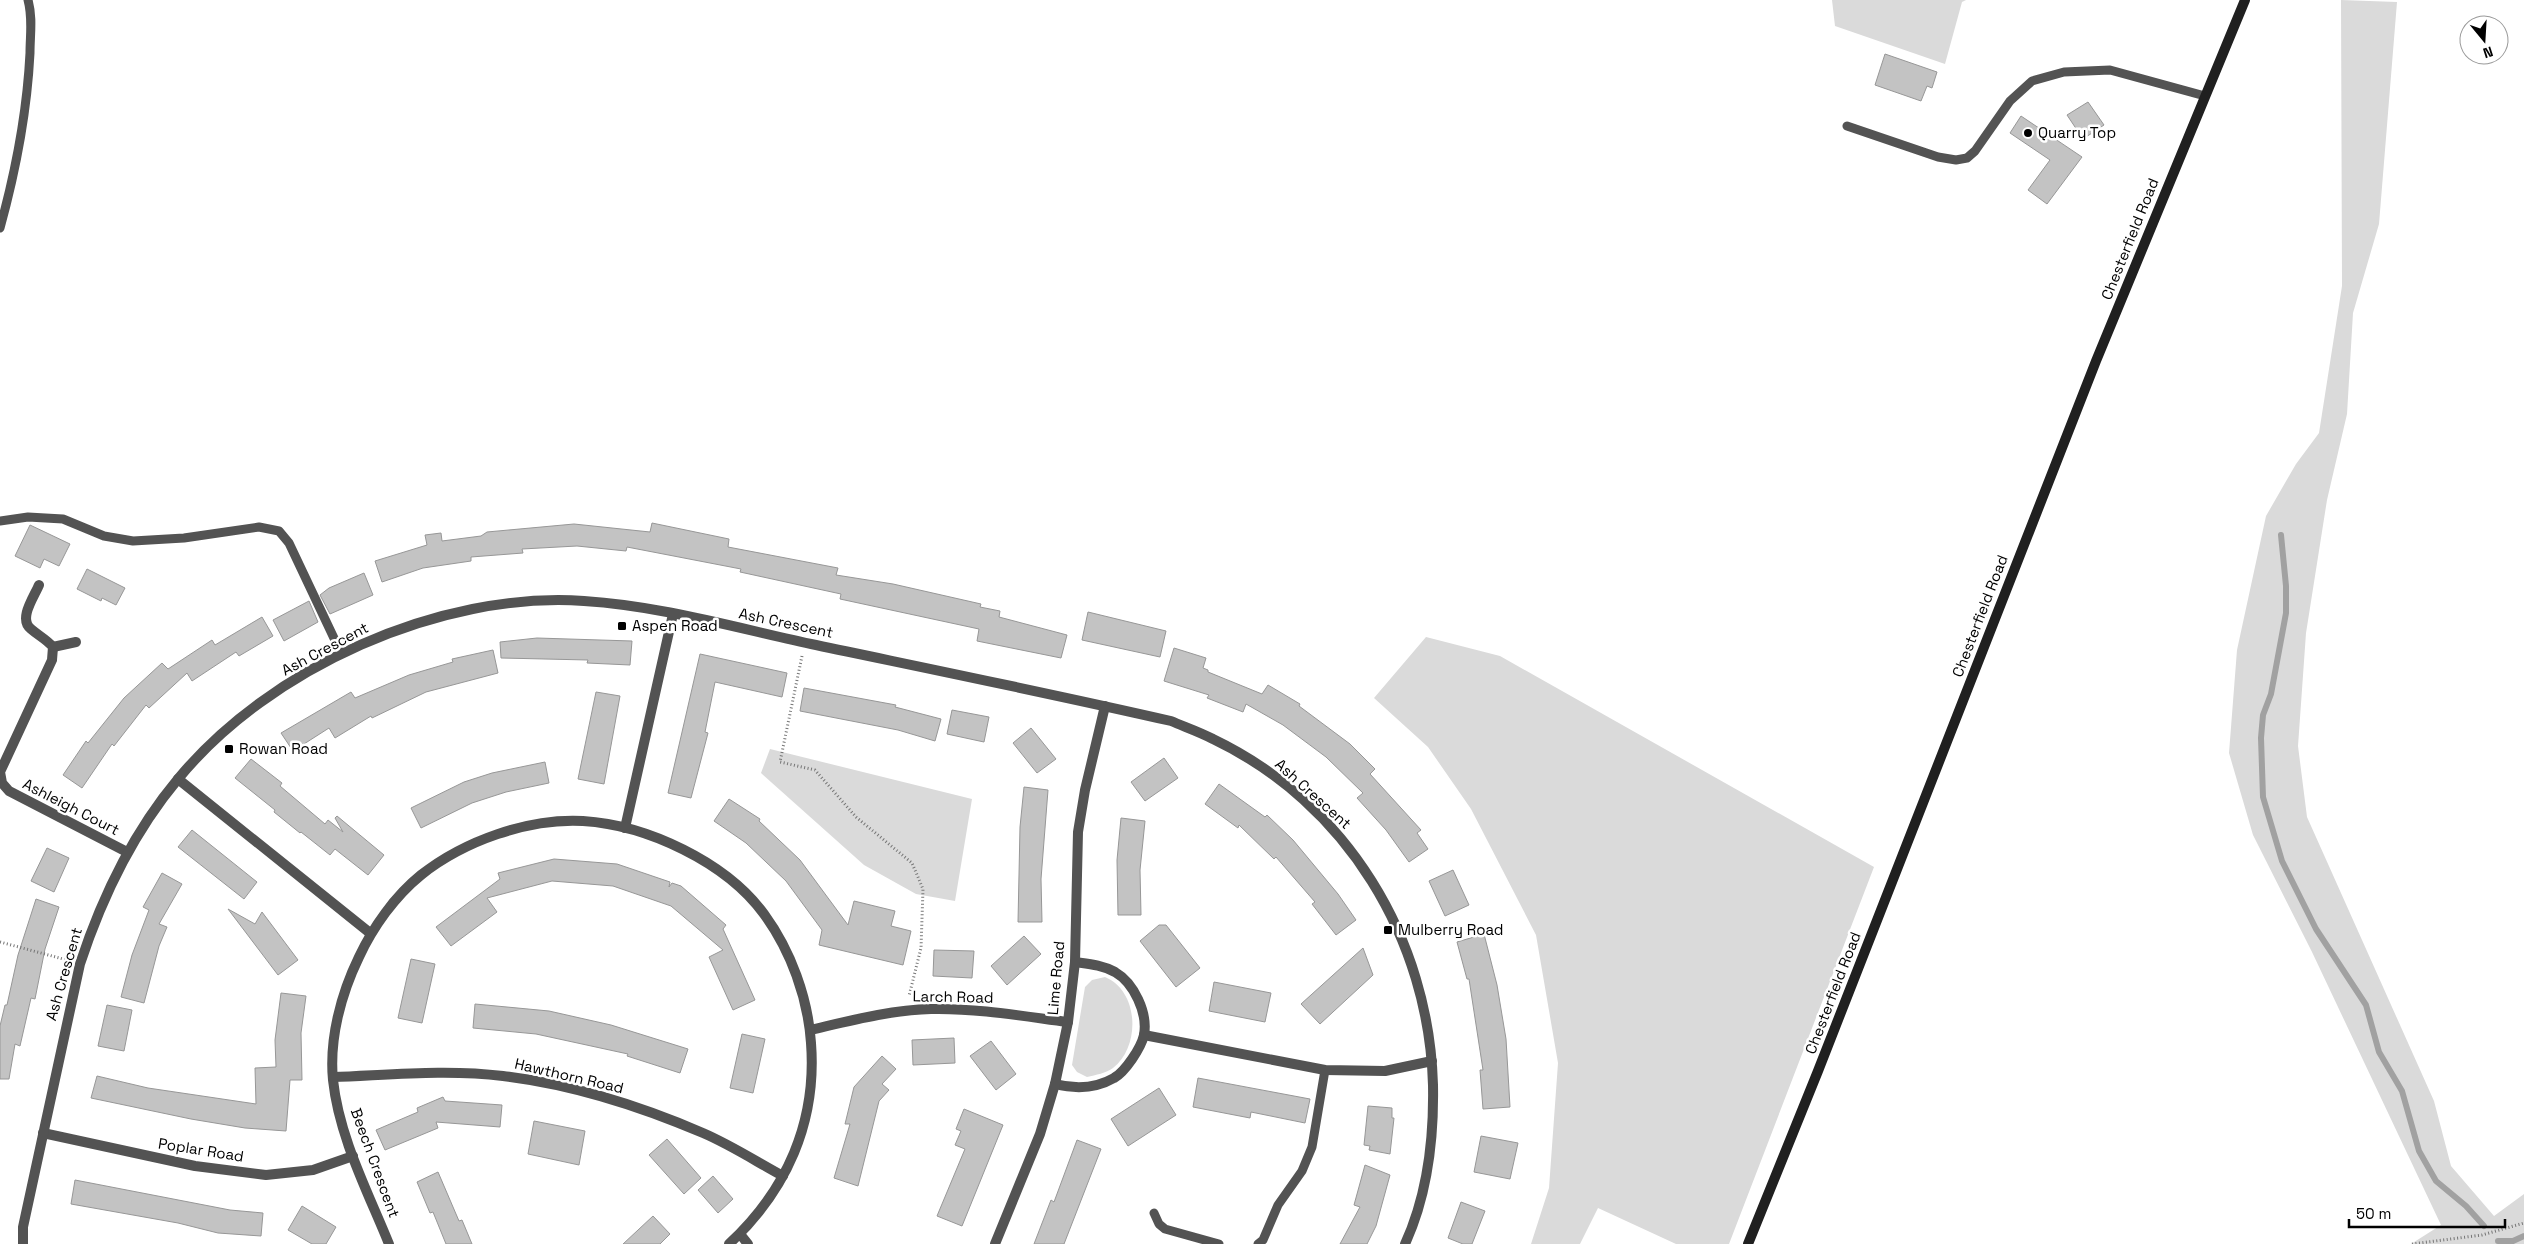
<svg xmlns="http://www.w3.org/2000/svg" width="2524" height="1244" font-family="'Space Grotesk',sans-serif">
<rect width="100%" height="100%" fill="#fff"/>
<!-- green -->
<g fill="#dadada">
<path d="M1832,0H1966L1962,2L1945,64L1835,26Z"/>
<path d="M2341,0L2397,2L2379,224L2353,313L2347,414L2327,500L2306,633L2298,746L2307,817L2434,1101L2451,1166L2494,1216L2524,1194V1244H2411L2441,1225L2312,952L2253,835L2229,753L2237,650L2266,516L2296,464L2319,433L2342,286Z"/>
<path d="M1426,637L1500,656L1874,867L1729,1244H1676L1598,1208L1580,1244H1531L1549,1188L1558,1063L1536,935L1471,809L1428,747L1374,698Z"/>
<path d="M770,749L972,799L955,901L916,894L864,865L761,773Z"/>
<path d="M1105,977C1139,991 1141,1046 1113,1068C1106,1073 1096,1075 1087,1077L1077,1072L1072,1065L1085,987L1092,980Z"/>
</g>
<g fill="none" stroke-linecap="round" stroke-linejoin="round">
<!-- stream -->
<g stroke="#a1a1a1" stroke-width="6">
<path d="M2281,535L2286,586V613L2271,694L2263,715L2261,738L2263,797L2282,861L2316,929L2366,1005L2379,1052L2402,1091L2419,1151L2436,1181L2466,1206L2484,1226"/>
<path d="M2498,1241H2513L2524,1236"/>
</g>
</g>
<!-- building -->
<g fill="#c3c3c3" stroke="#979797">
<path d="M1885,54L1937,72L1932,88L1927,86L1921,101L1875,85Z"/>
<path d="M2088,102L2104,125L2083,139L2067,115Z"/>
<path d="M2021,116L2082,157L2047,204L2028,190L2050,160L2010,133Z"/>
<path d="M652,523L729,539L728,547L838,568L836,575L893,584L981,604L980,607L1000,611L999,617L1067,635L1061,658L977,641L979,629L840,599L841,594L740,572L741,569L627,547L626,551L577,546L522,549L523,553L471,557V561L423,568L382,582L375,561L427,545L425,535L441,533L442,541L481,536L487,532L574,524L650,532Z"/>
<path d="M30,525L70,544L59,566L44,559L40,568L15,556Z"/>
<path d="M87,569L125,588L116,605L102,598L101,601L77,589Z"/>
<path d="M364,573L373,595L330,614L320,595L329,588Z"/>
<path d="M309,601L318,622L284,641L273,620Z"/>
<path d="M1088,612L1166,631L1160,657L1082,640Z"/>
<path d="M262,617L273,636L239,656L236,652L192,681L187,673L149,708L146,705L114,746L112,744L82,788L63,775L86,741L88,743L124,698L162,663L168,669L212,640L215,645Z"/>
<path d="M537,638L632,641L630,665L587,663L588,660L501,658L500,642Z"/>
<path d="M1174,648L1206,658L1203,668L1208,670V672L1262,694L1268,685L1300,704L1299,706L1350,744L1375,769L1370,774L1421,830L1417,833L1428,849L1409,862L1386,830L1357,798L1363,793L1326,757L1283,725L1246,704L1243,712L1207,698L1209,695L1164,681Z"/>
<path d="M493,650L498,673L426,692L372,718L371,716L335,738L329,728L293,751L281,733L351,692L355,698L409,675L453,662L452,659Z"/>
<path d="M700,654L787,673L782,697L715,682L705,732L708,733L691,798L668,793Z"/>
<path d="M804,688L896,705L895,707L941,719L935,741L898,730L800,711Z"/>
<path d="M596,692L620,696L604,784L578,779Z"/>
<path d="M952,710L989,717L984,742L947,734Z"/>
<path d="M1031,728L1056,759L1037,773L1013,743Z"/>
<path d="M1164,758L1178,778L1145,801L1131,782Z"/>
<path d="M251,759L282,783L280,786L325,824L328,820L343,832L335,818L337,816L384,855L368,875L335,849L330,855L301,832L300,833L274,812L275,810L235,778Z"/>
<path d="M545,762L549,783L506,792L472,803L421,828L411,808L464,782L492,773Z"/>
<path d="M1219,784L1265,817L1267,815L1293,840L1338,894L1356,920L1336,935L1312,904L1315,902L1276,857L1274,859L1239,825L1238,828L1205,804Z"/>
<path d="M1024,787L1048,790L1041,879L1042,922H1018L1020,827Z"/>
<path d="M729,799L760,819L759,821L800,860L848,925L854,901L895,911L891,926L911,931L903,965L819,945L822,930L786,881L746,843L714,821Z"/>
<path d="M1121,818L1145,821L1140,870L1141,915H1118L1117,860Z"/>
<path d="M192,830L257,882L244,899L178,847Z"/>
<path d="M47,848L69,858L54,892L31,881Z"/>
<path d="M554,859L617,864L670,882L669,887L672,883L681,886L726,925L723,929L755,1000L733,1010L709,957L723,950L671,906L613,886L552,881L487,898L497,912L451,946L436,927L500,879L498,873Z"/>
<path d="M1453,870L1469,905L1445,916L1429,881Z"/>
<path d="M162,873L182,884L159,924L167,927L159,946L144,1003L121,997L132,955L149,910L143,907Z"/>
<path d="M36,899L59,907L45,949L35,999L31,998L20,1046L15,1044L9,1079H0V1026L5,1005H7L18,955Z"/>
<path d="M228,909L255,924L262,912L298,960L278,975Z"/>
<path d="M1159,925H1166L1200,968L1176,987L1140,941Z"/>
<path d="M1484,934L1497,985L1506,1039L1510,1107L1483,1109L1480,1070H1483L1469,979H1467L1457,942Z"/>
<path d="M1024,936L1041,954L1007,985L991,966Z"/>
<path d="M1363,948L1373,975L1320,1024L1301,1004Z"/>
<path d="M934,950L974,951L972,978L933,976Z"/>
<path d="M411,959L435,964L422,1023L398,1018Z"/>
<path d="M1214,982L1271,993L1265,1022L1209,1011Z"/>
<path d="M281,993L306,996L301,1033L302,1080H290L286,1131L245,1128L191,1119L91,1098L97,1076L148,1088L256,1104L255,1068L276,1067L275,1040Z"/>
<path d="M475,1004L549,1011L611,1025L688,1049L680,1073L627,1056L628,1054L536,1034L473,1028Z"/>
<path d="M107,1005L132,1010L124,1051L98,1046Z"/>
<path d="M742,1034L765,1039L753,1093L730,1088Z"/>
<path d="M954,1038L955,1063L913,1065L912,1040Z"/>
<path d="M991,1041L1016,1074L996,1090L970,1056Z"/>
<path d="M882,1056L896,1069L882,1084L889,1090L879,1101L858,1186L834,1178L850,1124H845L854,1087Z"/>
<path d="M1198,1078L1310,1099L1305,1123L1251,1112L1250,1118L1193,1107Z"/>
<path d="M1159,1088L1176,1115L1128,1146L1111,1119Z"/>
<path d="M443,1097L445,1101L502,1105L500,1127L436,1122L438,1128L385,1150L376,1130L418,1112L417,1108Z"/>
<path d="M1368,1106L1392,1108V1118H1394L1390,1154L1369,1150L1370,1146L1364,1145Z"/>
<path d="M964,1109L1003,1125L962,1226L937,1216L965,1149L955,1145L961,1131L956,1129Z"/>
<path d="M534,1121L585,1131L579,1165L528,1154Z"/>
<path d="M1481,1136L1518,1143L1510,1179L1474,1172Z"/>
<path d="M667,1139L701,1178L684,1194L649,1155Z"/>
<path d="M1077,1140L1101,1149L1064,1244H1034L1051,1200L1054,1202Z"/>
<path d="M1365,1165L1390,1175L1376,1226L1367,1244H1340L1360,1207L1354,1205Z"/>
<path d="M438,1172L459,1221L462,1220L472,1244H446L433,1212L430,1213L417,1182Z"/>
<path d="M713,1176L733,1199L718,1213L698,1190Z"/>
<path d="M75,1180L230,1210L263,1213L261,1236L218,1233L178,1223L71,1204Z"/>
<path d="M1461,1202L1485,1211L1472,1244H1463L1448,1238Z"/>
<path d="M302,1206L336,1227L326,1244H312L288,1230Z"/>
<path d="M653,1216L670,1234L660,1244H623Z"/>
</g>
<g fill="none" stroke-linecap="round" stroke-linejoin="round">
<!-- path -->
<g stroke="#757575" stroke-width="3" stroke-dasharray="1 2.5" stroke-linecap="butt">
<path d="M802,656L780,762L815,770L856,817L912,863L923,889L921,948L909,996"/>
<path d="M0,942L67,960"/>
<path d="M2412,1244L2482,1235L2524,1223"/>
</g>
<!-- service -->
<g stroke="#535353" stroke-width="9">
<path d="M1847,126L1938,157L1956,160L1967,158L1975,151L2010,101L2032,81L2064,72L2110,70L2205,96"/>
<path d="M0,228C16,170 27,113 30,53C30,35 33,18 28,0"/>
<path d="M0,521L28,517L63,519L104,536L133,541L184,538L259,527L279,531L289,543L341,653"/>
<path d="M1154,1213L1159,1224L1165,1229L1219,1244"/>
<path d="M1258,1244L1263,1240L1278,1205L1302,1171L1312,1147L1325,1070"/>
</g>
<!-- minor -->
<g stroke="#535353" stroke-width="10">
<path d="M39,585C34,597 18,619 31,629C39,636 46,639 53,647L52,660L0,772L2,783L9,791L127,852"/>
<path d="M53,647L76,642"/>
<path d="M178,779L370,933"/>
<path d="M625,828L673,614"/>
<path d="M810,1030C849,1021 890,1010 931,1009C977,1008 1022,1016 1068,1022"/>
<path d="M1144,1035L1325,1070L1385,1071L1432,1061"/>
<path d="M333,1077C389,1075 447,1069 503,1076C571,1084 640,1106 703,1133C731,1145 757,1162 783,1176"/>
<path d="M1055,1084C1075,1089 1095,1089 1114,1078C1125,1072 1141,1048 1144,1035C1148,1013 1134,983 1115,972C1102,965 1089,964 1075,962"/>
<path d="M43,1133L195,1166L266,1175L313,1170L353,1156"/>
<path d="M740,1234L748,1244"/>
<path d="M23,1244V1227L80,964C102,897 132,834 178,779C269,668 440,591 584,601C663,606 740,629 816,645C935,670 1053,694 1171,721C1185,727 1200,732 1213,739C1347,803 1429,939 1433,1085C1434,1139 1428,1194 1405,1244"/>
<path d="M389,1244C368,1192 339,1137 333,1080C329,1039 341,994 359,957C373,927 395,896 421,875C464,841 528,818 583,821C647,825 726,862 764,914C791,951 808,998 811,1043C817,1122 787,1190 729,1244"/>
<path d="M995,1244L1040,1134L1055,1084L1068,1022L1075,962L1078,832L1085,790L1105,706"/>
</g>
<!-- secondary -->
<path stroke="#202020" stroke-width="10" d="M1748,1244L1818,1071L2096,361L2245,0"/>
</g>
<!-- markers -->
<g fill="#000" stroke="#fff" stroke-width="2">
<circle cx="2028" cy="133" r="5"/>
<rect x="617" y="621" width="10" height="10" rx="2.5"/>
<rect x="224" y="744" width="10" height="10" rx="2.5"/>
<rect x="1383" y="925" width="10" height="10" rx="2.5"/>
</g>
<g text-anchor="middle" stroke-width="5" stroke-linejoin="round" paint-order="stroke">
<!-- poi labels -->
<g font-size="15" fill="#000" stroke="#fff" text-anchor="start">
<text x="2038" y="138">Quarry Top</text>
<text x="632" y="631">Aspen Road</text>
<text x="239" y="754">Rowan Road</text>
<text x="1398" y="935">Mulberry Road</text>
</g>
<!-- street labels -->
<g font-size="15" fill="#000" stroke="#fff">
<text transform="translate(2130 239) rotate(-68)" y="5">Chesterfield Road</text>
<text transform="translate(1980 616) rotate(-69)" y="5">Chesterfield Road</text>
<text transform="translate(786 623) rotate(12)" y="5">Ash Crescent</text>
<text transform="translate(325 649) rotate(-28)" y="5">Ash Crescent</text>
<text transform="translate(1313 794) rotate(42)" y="5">Ash Crescent</text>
<text transform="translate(71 807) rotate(27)" y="5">Ashleigh Court</text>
<text transform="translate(64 974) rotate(-74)" y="5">Ash Crescent</text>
<text transform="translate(1056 978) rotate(-85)" y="5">Lime Road</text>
<text transform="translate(1833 993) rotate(-69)" y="5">Chesterfield Road</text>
<text transform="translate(953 997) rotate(1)" y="5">Larch Road</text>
<text transform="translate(569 1076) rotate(13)" y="5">Hawthorn Road</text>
<text transform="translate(201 1150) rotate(9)" y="5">Poplar Road</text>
<text transform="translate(375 1163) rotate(70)" y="5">Beech Crescent</text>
</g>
</g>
<!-- north arrow -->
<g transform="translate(2484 40) rotate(162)"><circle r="24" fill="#ffffff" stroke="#999999"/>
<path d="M0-4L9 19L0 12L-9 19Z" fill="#000000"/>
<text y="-8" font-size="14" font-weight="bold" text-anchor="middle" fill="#000000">N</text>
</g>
<!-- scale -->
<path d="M2349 1219v8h156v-8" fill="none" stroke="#000000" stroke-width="2.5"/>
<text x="2356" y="1219" font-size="15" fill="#000000" stroke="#ffffff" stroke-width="4" paint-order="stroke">50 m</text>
</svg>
